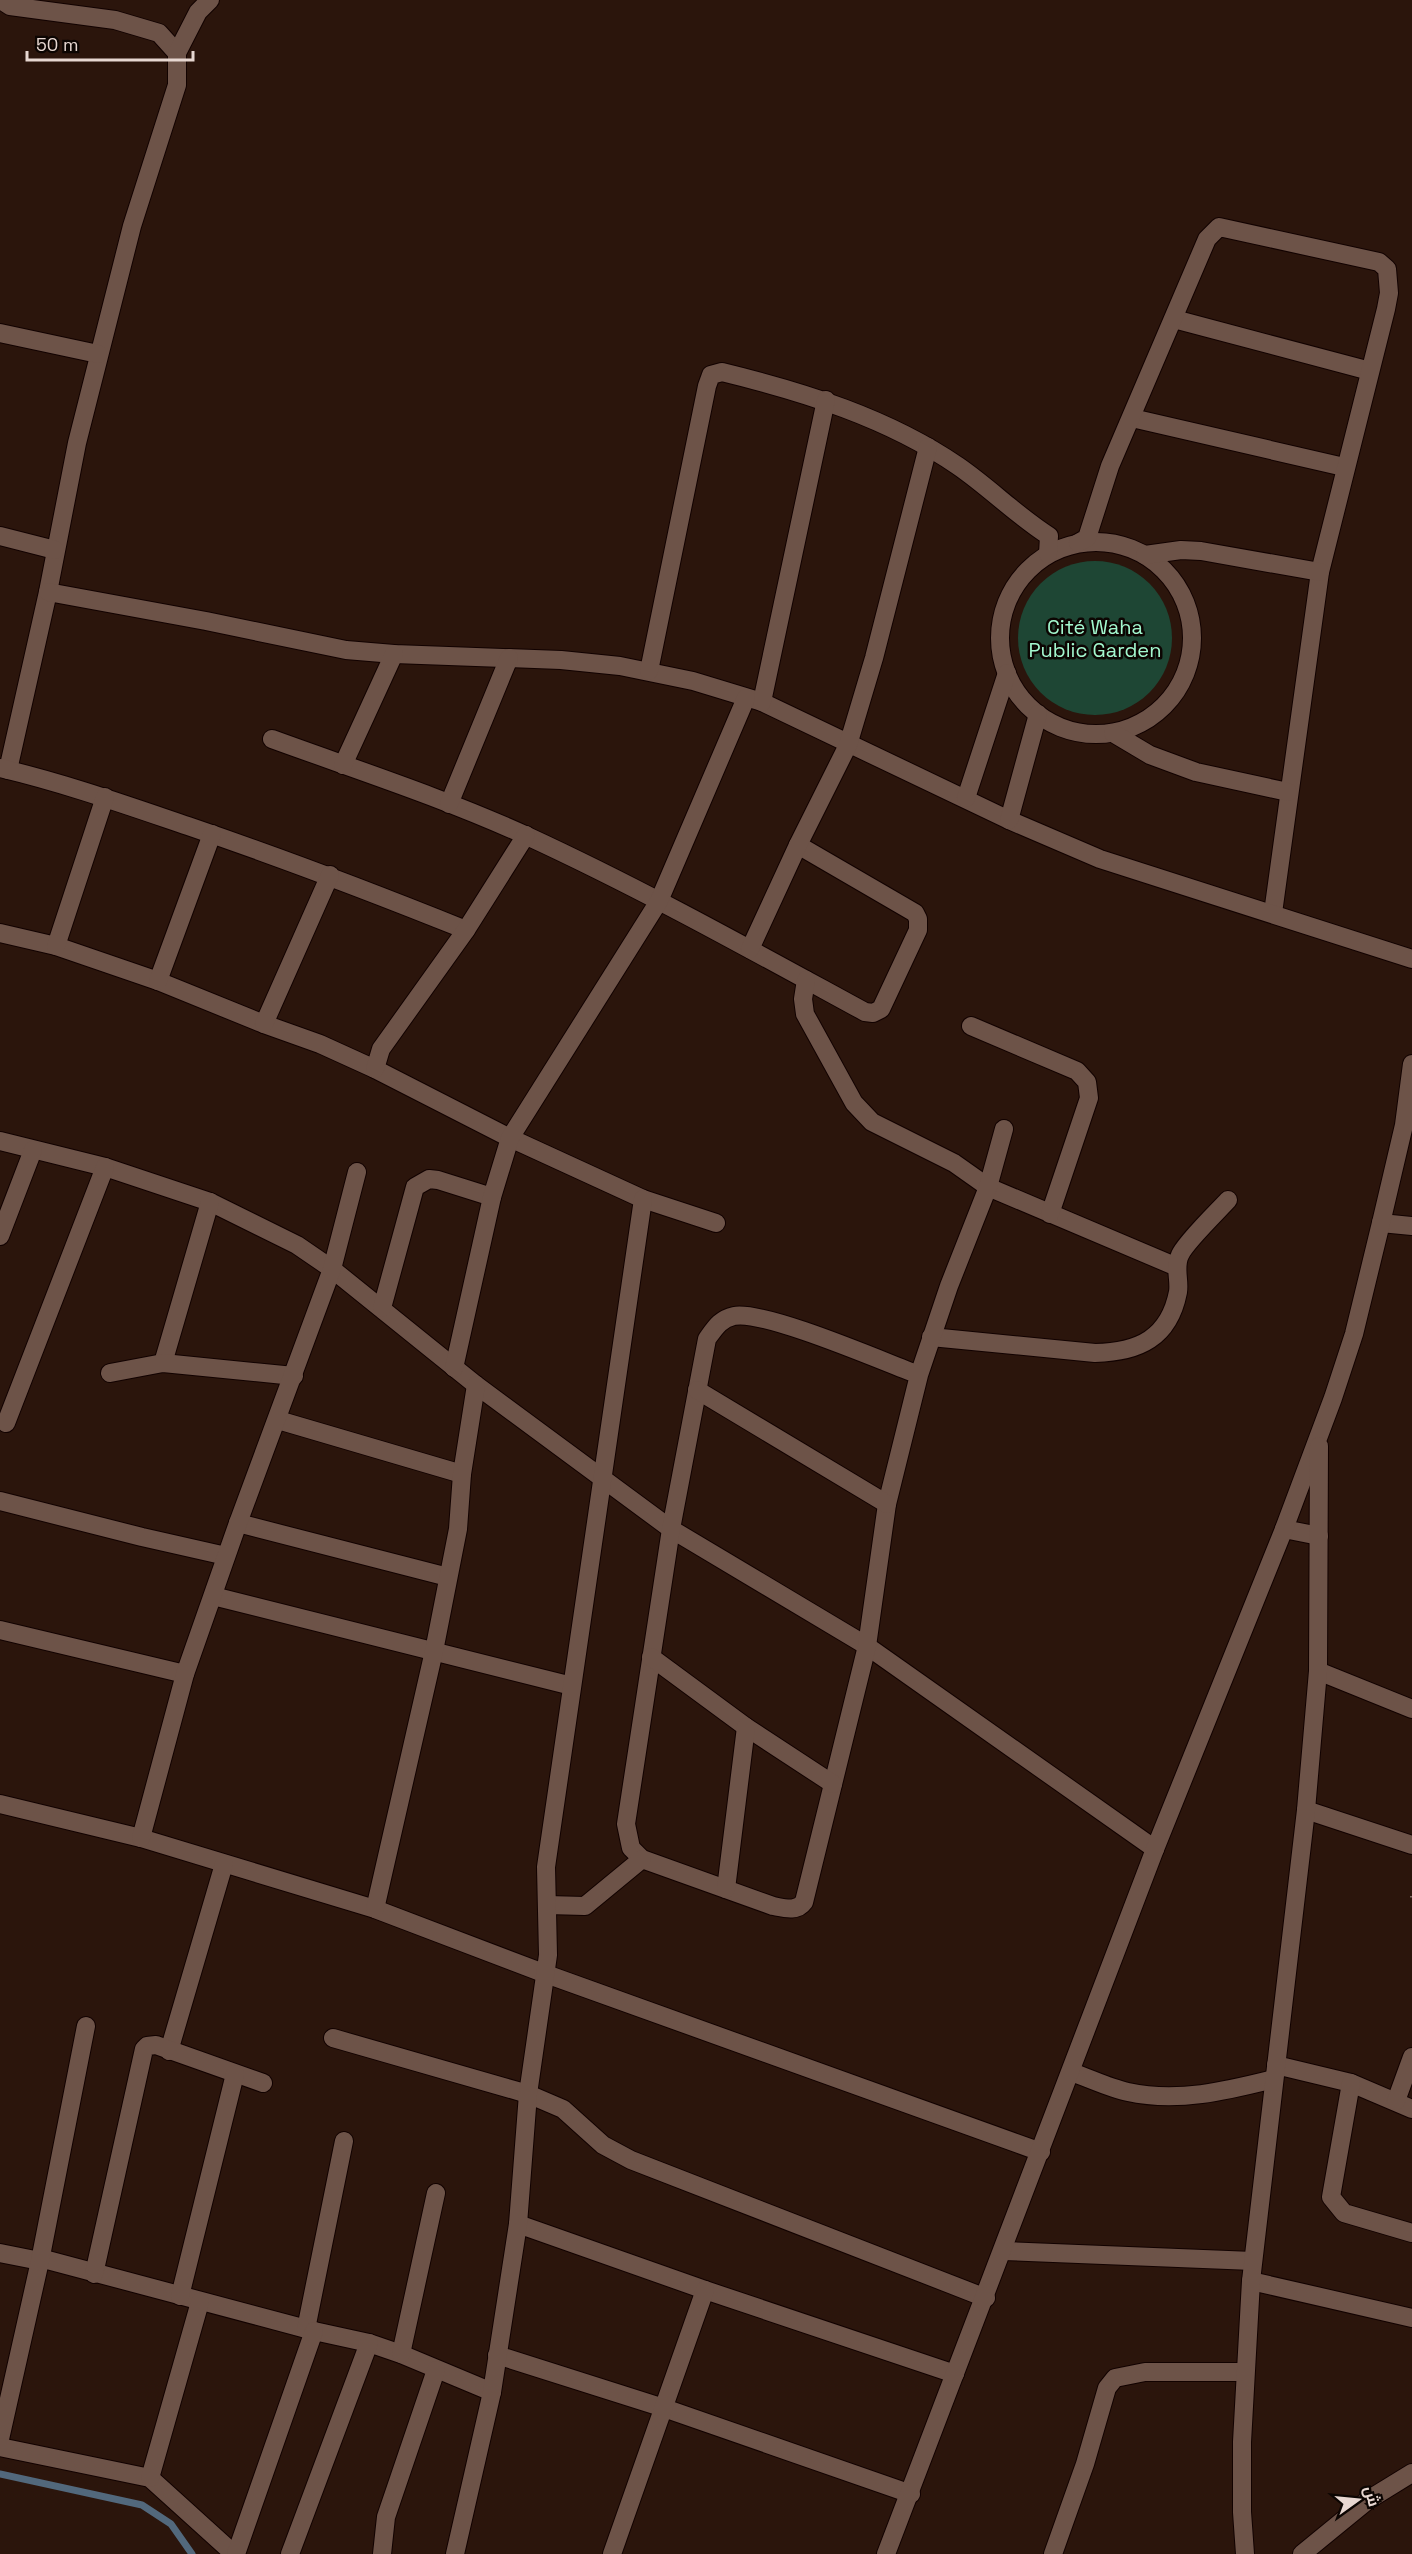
<svg xmlns="http://www.w3.org/2000/svg" width="1412" height="2554" font-family="'Space Grotesk',Cairo,sans-serif">
<rect width="100%" height="100%" fill="#2b150c"/>
<!-- green -->
<circle fill="#1e4634" cx="1095" cy="638" r="77"/>
<g fill="none" stroke-linecap="round" stroke-linejoin="round">
<!-- stream -->
<path stroke="#52687c" stroke-width="7" d="M0,2474L142,2505L171,2524L192,2554"/>
<defs>
<g id="minor">
<path d="M1,0L10,6L115,20L159,33L177,53V85L132,226L77,443L48,592L8,770"/>
<path d="M177,53L198,12L210,0"/>
<path d="M1174,319L1370,371"/>
<path d="M0,333L98,354"/>
<path d="M1132,418L1344,467"/>
<path d="M0,536L55,550"/>
<circle cx="1096" cy="638" r="96"/>
<path d="M1078,543L1087,538L1110,466L1207,239L1219,227L1379,262L1387,269L1389,293L1386,309L1320,572L1273,913"/>
<path d="M1145,555L1181,550L1201,551L1320,572"/>
<path d="M48,592L206,621L346,650L394,654L561,660L620,666L693,681L762,702L1009,820L1100,859L1412,959"/>
<path d="M649,671L707,386L711,375L722,372C804,392 888,418 958,466C990,488 1016,515 1049,536L1048,554"/>
<path d="M762,702L826,400"/>
<path d="M1113,733L1150,755L1196,772L1288,792"/>
<path d="M272,739C357,770 444,798 527,836C642,889 753,951 865,1012L873,1013L881,1009L918,930V919L915,913L798,845"/>
<path d="M343,765L394,654"/>
<path d="M0,768C64,783 126,805 188,826C282,858 374,893 466,930"/>
<path d="M966,798L1007,673"/>
<path d="M449,804L509,658"/>
<path d="M1009,820L1038,714"/>
<path d="M0,933L56,946L158,981L264,1024L320,1044L375,1069L510,1138L643,1199L716,1223"/>
<path d="M56,946L105,797"/>
<path d="M750,949L798,845L848,745L874,658L928,447"/>
<path d="M806,980L803,999L805,1014L854,1103L872,1122L954,1163L988,1187L1177,1267"/>
<path d="M158,981L212,834"/>
<path d="M264,1024L330,875"/>
<path d="M971,1026L1077,1071L1087,1082L1089,1098L1050,1214"/>
<path d="M375,1069L381,1049L466,930L526,835"/>
<path d="M0,1141L105,1167L210,1202L297,1245L332,1269L476,1385L671,1529L867,1646L1155,1849"/>
<path d="M1381,1223L1412,1226"/>
<path d="M0,1236L33,1150"/>
<path d="M382,1308L415,1187L429,1179L438,1180L492,1197"/>
<path d="M931,1337L1095,1353C1139,1352 1169,1338 1178,1292C1180,1280 1174,1267 1180,1255C1185,1243 1217,1212 1228,1200"/>
<path d="M163,1363L210,1202"/>
<path d="M454,1368L492,1197L510,1138L659,901L746,698"/>
<path d="M110,1373L163,1363L294,1376"/>
<path d="M919,1375C884,1362 765,1310 734,1316C720,1319 715,1328 707,1339L671,1529L626,1824L631,1848L642,1859L773,1906C784,1908 797,1912 804,1902L867,1646L887,1504L919,1375L949,1286L988,1187L1004,1129"/>
<path d="M697,1390L887,1504"/>
<path d="M278,1420L462,1474"/>
<path d="M6,1423L105,1167"/>
<path d="M0,1501L142,1537L226,1556"/>
<path d="M238,1523L448,1577"/>
<path d="M1284,1529L1319,1536"/>
<path d="M213,1596L572,1686"/>
<path d="M0,1630L185,1674"/>
<path d="M651,1657L746,1727L833,1784"/>
<path d="M1318,1671L1412,1709"/>
<path d="M0,1804L141,1838L375,1909L546,1974L1041,2152"/>
<path d="M1306,1810L1412,1845"/>
<path d="M141,1838L185,1674L238,1523L332,1269L357,1172"/>
<path d="M726,1889L746,1727"/>
<path d="M547,1905L585,1906L642,1859"/>
<path d="M375,1909L434,1651L458,1529L462,1474L476,1385"/>
<path d="M333,2038L528,2094L563,2109L603,2145L631,2160L986,2298"/>
<path d="M169,2051L224,1864"/>
<path d="M1276,2065L1351,2083L1412,2109"/>
<path d="M1071,2072C1089,2078 1109,2088 1128,2092C1177,2103 1226,2091 1274,2079"/>
<path d="M1351,2083L1331,2197L1344,2213L1412,2233"/>
<path d="M1396,2101L1412,2057"/>
<path d="M518,2224L705,2290L955,2374"/>
<path d="M1003,2251L1253,2261"/>
<path d="M0,2253L40,2261"/>
<path d="M40,2258L314,2331L369,2343L401,2354L492,2392"/>
<path d="M94,2274L144,2049L147,2046L156,2045L263,2083"/>
<path d="M1251,2281L1412,2318"/>
<path d="M180,2296L235,2074"/>
<path d="M306,2329L344,2141"/>
<path d="M401,2354L436,2193"/>
<path d="M497,2355L664,2408L911,2494"/>
<path d="M0,2439L40,2261L86,2026"/>
<path d="M0,2447L150,2478L234,2554"/>
<path d="M150,2478L200,2302"/>
<path d="M236,2554L314,2331"/>
<path d="M290,2554L369,2343"/>
<path d="M382,2554L386,2517L436,2370"/>
<path d="M455,2554L492,2392L518,2224L528,2094L548,1955L546,1867L643,1199"/>
<path d="M612,2554L705,2290"/>
<path d="M886,2554L1155,1849L1284,1529L1333,1398L1354,1334L1381,1223L1404,1125L1412,1064"/>
<path d="M1053,2554L1085,2464L1107,2388L1115,2378L1145,2372H1245"/>
<path d="M1245,2554L1242,2512V2442L1251,2281L1306,1810L1318,1671L1319,1446"/>
<path d="M1302,2554L1368,2500L1412,2473"/>
</g>
</defs>
<!-- minor casing -->
<use href="#minor" stroke="#120200" stroke-width="20"/>
<!-- path -->
<path stroke="#7d6961" stroke-width="4" stroke-dasharray="1.5 4.5" stroke-linecap="butt" d="M1412,1896V1901"/>
<!-- minor -->
<use href="#minor" stroke="#6d5348" stroke-width="18"/>
</g>
<g text-anchor="middle" stroke-width="5" stroke-linejoin="round" paint-order="stroke">
<!-- park labels -->
<g font-size="20" fill="#a3f8cf" stroke="#0c0502">
<text x="1095" y="634">Cité Waha<tspan x="1095" dy="23">Public Garden</tspan></text>
</g>
</g>
<!-- north arrow -->
<g transform="translate(1358 2500) rotate(75)" stroke="#0c0502" stroke-width="4.5" paint-order="stroke">
<path d="M0-4.5L10 22L0 15L-10 22Z" fill="#e7d7d1"/>
<text y="-9" font-size="16" font-weight="bold" text-anchor="middle" fill="#e7d7d1">ش</text>
</g>
<!-- scale -->
<path d="M27 51v9h166v-9" fill="none" stroke="#e7d7d1" stroke-width="3"/>
<text x="36" y="51" font-size="18" fill="#e7d7d1" stroke="#0c0502" stroke-width="4.5" paint-order="stroke">50 m</text>
</svg>
